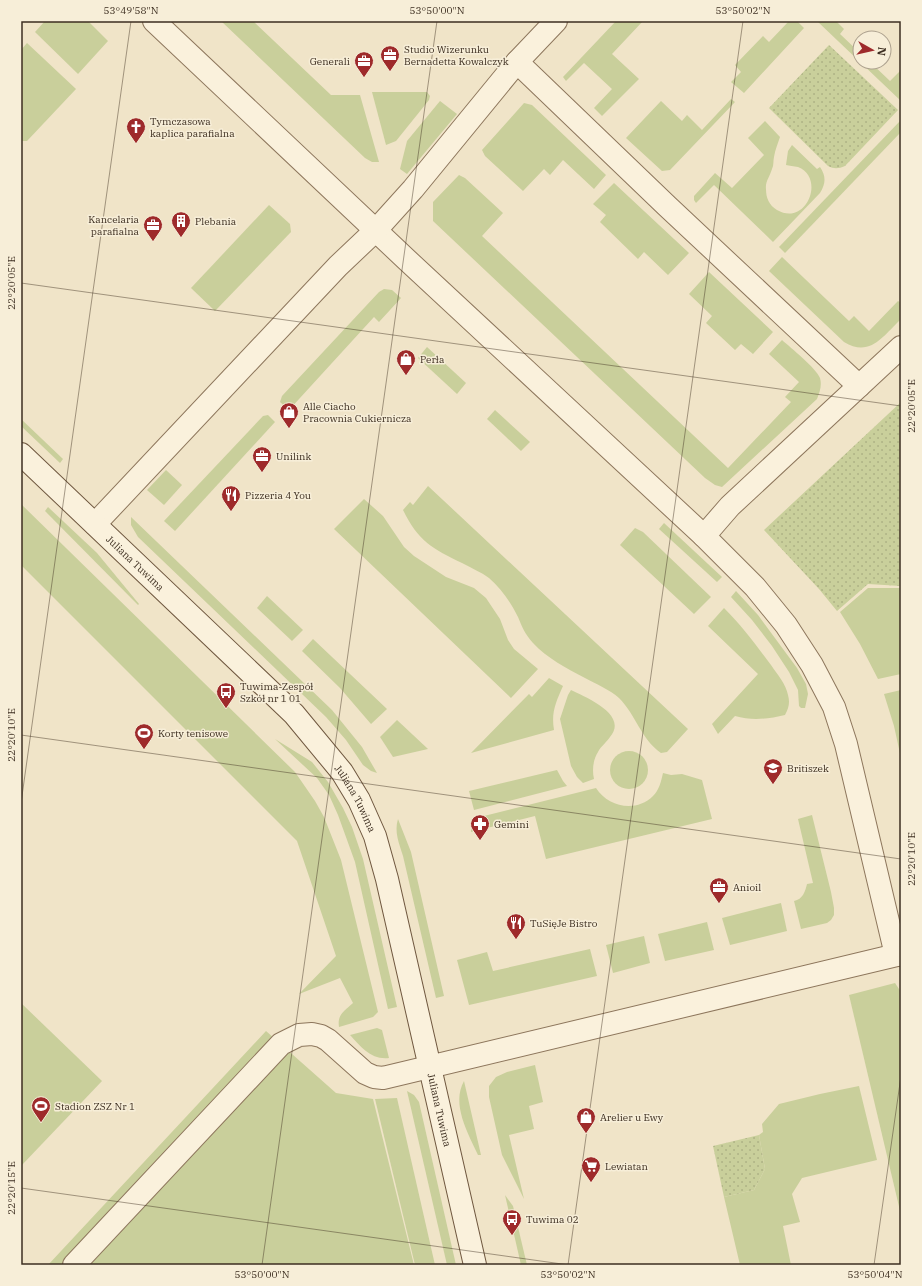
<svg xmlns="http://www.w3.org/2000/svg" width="922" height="1286" font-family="'IBM Plex Serif',serif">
<defs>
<pattern id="park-dots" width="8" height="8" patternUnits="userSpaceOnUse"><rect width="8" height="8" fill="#c9cf9b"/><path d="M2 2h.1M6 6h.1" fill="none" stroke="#aeb285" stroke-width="1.8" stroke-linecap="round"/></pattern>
</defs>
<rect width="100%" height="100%" fill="#f0e4c8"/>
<!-- grass -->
<g fill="#c9cf9b">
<path d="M45,21H88L108,41L78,74L35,32Z"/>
<path d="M221,21H253L331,95H360L379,162H372L365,158Z"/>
<path d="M616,21H643L612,54L639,79L602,116L594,108L612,89L584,63L566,81L563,77Z"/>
<path d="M789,21H797L804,28L744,93L731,82L741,72L735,65L763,36L769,42Z"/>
<path d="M817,21H836L844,29L840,34L860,53V62H870L890,81L900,71L901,101Z"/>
<path d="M27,43L76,89L27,141H21V50Z"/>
<path d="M372,92H427L430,96L429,100L396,141L386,145Z"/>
<path d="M731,99L735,102L670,170L662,171L626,138L661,101L682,121L687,115L702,130Z"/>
<path d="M440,101L457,114L407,174L400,169L407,141Z"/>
<path d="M524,103L532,105L606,175L594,189L563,160L550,175L544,169L523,191L485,156L482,150Z"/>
<path d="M901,120V132L785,253L779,247Z"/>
<path d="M765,121L780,137C778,143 775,150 774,157C773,161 774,165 772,169C770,176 765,182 766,189C766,198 769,205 777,210C806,227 826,178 798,167C794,166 789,166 786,165L788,151L792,145L817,169L820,167C826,176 826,183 820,193L773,242L714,185L696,203L694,200V196L715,173L732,188L764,155L748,138Z"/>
<path d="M459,175L465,178L503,213L482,236L728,468L791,402L785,397L799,382L769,354L782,340C791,348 816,368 820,378C822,385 820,392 817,399L722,487L715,485L705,478L433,221V202Z"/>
<path d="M614,183L689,253L668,275L644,252L638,259L600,222L606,215L593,204Z"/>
<path d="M269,205L290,224L291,232L215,311L191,288Z"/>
<path d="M782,257L849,321L854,316L869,331L898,301L901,303V319C883,336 870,358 844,342L769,271Z"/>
<path d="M709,272L773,332L753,354L741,344L735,350L706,323L712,316L689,294Z"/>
<path d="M384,289L392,290L401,298L379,322L374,317L289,410L280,402L282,396L379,292Z"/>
<path d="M427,347L466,383L457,394L418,358Z"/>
<path d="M495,410L530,442L521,451L487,419Z"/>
<path d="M268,415L275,422L175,531L164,521L263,416Z"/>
<path d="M21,419L63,459L60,463L21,426Z"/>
<path d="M166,470L182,485L164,505L147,490Z"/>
<path d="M428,486L688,729L667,752L661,753C641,739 636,715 619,698C610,690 596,684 585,678C566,668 547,658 533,643C525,634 522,627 518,617C511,603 501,588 489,578C481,572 471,568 462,563C433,549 418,541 403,510L410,502L413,505Z"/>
<path d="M364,499L383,516L404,547L414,556L446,577L474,588L486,598L500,619L508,640L514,649L538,669L511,698L334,529Z"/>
<path d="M21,504L295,772L315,801L324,817L341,860L378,1012L373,1017L339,1027C337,1015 344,1011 353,1003L340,978L299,994L336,956L297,841L21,565Z"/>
<path d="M48,507L97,553L139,604L138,605L45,511Z"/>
<path d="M131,517L332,710L362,747L377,773L371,771L363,765L346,740L326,717L138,537L131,525Z"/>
<path d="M664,523L722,577L717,582L659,529Z"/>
<path d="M635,528L643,532L711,597L694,614L620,545Z"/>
<path d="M868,588H901V674L878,679L860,644L840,612Z"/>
<path d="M736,591L758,615L797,668L806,684L808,694L805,708H801L799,706L798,690L789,672L772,646L752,620L731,597Z"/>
<path d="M267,596L303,630L292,641L257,608Z"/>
<path d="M724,608C742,626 756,645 771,665C777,674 786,684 788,695C790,702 789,708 785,715C768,719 752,721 735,716L718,734L712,724L758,674L708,626Z"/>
<path d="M313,639L387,709L371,724L340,688L302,651Z"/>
<path d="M549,678L563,686C556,702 551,712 554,730L471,753L529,694L532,697Z"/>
<path d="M571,690C579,694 589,698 596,703C609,711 622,723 610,737C607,742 601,746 598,752C593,760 592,770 594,779L583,783L577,777L571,766L560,719L568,695Z"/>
<path d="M901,690V758L894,726L884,694Z"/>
<path d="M397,720L428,749L393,757L380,737Z"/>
<path d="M275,739L312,762L328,782L343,808L352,827L363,859L397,1007L388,1009L355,862L338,815L329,795L317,778Z"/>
<circle cx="629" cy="770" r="19"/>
<path d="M557,770L563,781L567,786L474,810L469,791Z"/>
<path d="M663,773L671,775L682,774L702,780L712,819L546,859L535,816L471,832V823L476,818L596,788C608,807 636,813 653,796C659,790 661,782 663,773Z"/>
<path d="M812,815L831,892L834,908V915L831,920L827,923L801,929L794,901C803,899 805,892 807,884L813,883L798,819Z"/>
<path d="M398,819L411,852L444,996L436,998L403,856C399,843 394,832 398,819Z"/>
<path d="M781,903L787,931L730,945L722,918Z"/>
<path d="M707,922L714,950L665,961L658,934Z"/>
<path d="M644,936L650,963L613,973L606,945Z"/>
<path d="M590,949L597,976L469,1005L457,960L487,952L493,971Z"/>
<path d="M895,983L901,992V1215L849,995Z"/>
<path d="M21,1003L102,1081L21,1166Z"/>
<path d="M377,1028L382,1030L389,1058C371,1060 361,1047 350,1035Z"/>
<path d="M266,1031L336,1093L373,1099L414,1265H48Z"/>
<path d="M535,1065L543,1102L529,1106L534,1129L509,1135L524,1199L502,1155L489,1097V1086L496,1077L507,1072Z"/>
<path d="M464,1081L481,1155H478C468,1133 451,1104 464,1081Z"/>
<path d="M859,1086L877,1160L802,1178L792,1194L800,1222L783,1226L791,1265H740L724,1197L754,1190L765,1169L759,1135L763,1132L762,1124L779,1104L820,1094Z"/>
<path d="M407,1091L414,1095L419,1102L456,1265H447Z"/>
<path d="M397,1098L435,1265H415L375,1099Z"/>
<path d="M505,1195L513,1206L527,1265H521Z"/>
</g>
<!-- park -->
<g fill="url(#park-dots)">
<path d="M829,45L898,110L845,166C838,169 834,169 828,166L769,108Z"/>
<path d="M901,402V586L868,584L837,611L819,589L764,530Z"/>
<path d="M759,1135L765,1169L754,1190L724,1197L713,1146Z"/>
</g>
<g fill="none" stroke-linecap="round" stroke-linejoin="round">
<defs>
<g id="street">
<path d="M154,21L407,260L704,536L755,587L786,625L812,665L834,707L846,744L896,955"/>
<path d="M517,62L667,206L859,386"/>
<path d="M95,524L338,266L376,230L413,189L517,62L556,21"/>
<path d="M704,536L730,506L901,347"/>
<path d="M74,1265L281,1044L299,1035L312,1034L321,1036L328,1040L365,1073L374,1077L383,1078L901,954"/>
</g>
<g id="secondary">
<path id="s1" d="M21,454L294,714L342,772L359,800L375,836L387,879L475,1265"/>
</g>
</defs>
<!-- street casing -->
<use href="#street" stroke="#8d765c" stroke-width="24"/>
<!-- secondary casing -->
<use href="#secondary" stroke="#6f573f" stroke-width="24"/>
<!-- street -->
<use href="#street" stroke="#faf1dc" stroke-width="22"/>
<!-- secondary -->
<use href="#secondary" stroke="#faf1dc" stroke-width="22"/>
</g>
<!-- ticks -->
<path fill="none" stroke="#3d2e20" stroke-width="1" stroke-opacity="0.45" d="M21,283L901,406M21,735L901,859M21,803L131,21M21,1188L569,1265M262,1265L437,21M568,1265L743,21M874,1265L901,1076"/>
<!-- icons -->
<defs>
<symbol id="office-pin" viewBox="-11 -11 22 30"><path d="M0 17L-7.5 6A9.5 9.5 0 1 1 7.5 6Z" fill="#9e2a2b" stroke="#f7eed8"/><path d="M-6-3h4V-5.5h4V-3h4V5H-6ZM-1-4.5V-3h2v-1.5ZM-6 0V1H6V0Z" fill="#fff"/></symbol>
<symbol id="church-pin" viewBox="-11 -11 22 30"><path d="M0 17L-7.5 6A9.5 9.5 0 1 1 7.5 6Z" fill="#9e2a2b" stroke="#f7eed8"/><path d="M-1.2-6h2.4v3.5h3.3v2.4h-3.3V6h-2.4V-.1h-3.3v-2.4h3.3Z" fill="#fff"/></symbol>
<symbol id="building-pin" viewBox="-11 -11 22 30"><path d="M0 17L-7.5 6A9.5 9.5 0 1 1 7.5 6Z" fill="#9e2a2b" stroke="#f7eed8"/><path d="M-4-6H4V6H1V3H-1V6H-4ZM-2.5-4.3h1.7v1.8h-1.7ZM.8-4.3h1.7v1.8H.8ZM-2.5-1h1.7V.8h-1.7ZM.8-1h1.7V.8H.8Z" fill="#fff"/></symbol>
<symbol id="shop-pin" viewBox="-11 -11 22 30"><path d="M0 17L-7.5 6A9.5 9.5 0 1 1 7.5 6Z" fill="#9e2a2b" stroke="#f7eed8"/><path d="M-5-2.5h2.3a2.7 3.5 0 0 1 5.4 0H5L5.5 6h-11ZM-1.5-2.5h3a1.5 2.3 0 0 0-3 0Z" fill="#fff"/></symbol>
<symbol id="restaurant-pin" viewBox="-11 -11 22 30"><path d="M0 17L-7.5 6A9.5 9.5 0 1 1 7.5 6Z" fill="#9e2a2b" stroke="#f7eed8"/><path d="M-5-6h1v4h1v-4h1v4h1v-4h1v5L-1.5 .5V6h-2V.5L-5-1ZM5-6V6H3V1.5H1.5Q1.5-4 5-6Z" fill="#fff"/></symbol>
<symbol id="bus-pin" viewBox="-11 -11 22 30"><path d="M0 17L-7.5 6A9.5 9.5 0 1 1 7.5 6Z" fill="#9e2a2b" stroke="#f7eed8"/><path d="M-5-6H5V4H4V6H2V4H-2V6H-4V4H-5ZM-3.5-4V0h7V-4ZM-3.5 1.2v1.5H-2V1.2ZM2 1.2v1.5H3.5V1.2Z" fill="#fff"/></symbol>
<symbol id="stadium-pin" viewBox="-11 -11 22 30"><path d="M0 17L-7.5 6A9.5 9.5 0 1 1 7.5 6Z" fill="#9e2a2b" stroke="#f7eed8"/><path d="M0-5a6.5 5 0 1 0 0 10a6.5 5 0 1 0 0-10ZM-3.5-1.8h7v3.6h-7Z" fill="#fff"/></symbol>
<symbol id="school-pin" viewBox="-11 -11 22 30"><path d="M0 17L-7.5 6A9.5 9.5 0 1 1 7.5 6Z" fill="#9e2a2b" stroke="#f7eed8"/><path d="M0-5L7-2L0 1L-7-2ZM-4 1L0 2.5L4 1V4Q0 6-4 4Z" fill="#fff"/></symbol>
<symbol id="pharmacy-pin" viewBox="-11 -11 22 30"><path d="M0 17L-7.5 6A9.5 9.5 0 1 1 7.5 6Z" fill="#9e2a2b" stroke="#f7eed8"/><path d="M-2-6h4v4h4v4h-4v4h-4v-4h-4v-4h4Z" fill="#fff"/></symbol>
<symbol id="supermarket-pin" viewBox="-11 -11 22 30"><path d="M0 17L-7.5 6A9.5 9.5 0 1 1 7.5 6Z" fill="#9e2a2b" stroke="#f7eed8"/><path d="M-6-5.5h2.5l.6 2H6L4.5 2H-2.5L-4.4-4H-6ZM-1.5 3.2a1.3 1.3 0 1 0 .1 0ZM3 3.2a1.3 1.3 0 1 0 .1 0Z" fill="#fff"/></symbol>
</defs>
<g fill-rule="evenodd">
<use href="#office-pin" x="379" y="44" width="22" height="30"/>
<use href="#office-pin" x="353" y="50" width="22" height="30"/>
<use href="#church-pin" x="125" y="116" width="22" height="30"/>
<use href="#building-pin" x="170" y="210" width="22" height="30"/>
<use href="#office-pin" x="142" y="214" width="22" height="30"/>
<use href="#shop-pin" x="395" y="348" width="22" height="30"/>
<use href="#shop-pin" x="278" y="401" width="22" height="30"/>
<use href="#office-pin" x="251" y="445" width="22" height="30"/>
<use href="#restaurant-pin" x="220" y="484" width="22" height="30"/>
<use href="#bus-pin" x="215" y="681" width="22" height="30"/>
<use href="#stadium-pin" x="133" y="722" width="22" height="30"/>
<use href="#school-pin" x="762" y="757" width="22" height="30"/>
<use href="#pharmacy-pin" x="469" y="813" width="22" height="30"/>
<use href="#office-pin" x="708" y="876" width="22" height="30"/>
<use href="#restaurant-pin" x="505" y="912" width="22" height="30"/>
<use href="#stadium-pin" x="30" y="1095" width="22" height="30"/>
<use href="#shop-pin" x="575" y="1106" width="22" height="30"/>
<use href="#supermarket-pin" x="580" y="1155" width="22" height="30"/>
<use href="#bus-pin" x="501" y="1208" width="22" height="30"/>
</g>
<g text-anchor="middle" stroke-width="3" stroke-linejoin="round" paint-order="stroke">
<!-- poi labels -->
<g font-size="10" fill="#3d2e20" stroke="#f7eed8" text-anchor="start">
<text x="404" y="53">Studio Wizerunku<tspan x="404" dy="12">Bernadetta Kowalczyk</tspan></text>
<text x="350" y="65" text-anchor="end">Generali</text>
<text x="150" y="125">Tymczasowa<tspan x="150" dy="12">kaplica parafialna</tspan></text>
<text x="139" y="223" text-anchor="end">Kancelaria<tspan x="139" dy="12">parafialna</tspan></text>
<text x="195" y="225">Plebania</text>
<text x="420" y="363">Perła</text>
<text x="303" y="410">Alle Ciacho<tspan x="303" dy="12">Pracownia Cukiernicza</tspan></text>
<text x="276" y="460">Unilink</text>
<text x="245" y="499">Pizzeria 4 You</text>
<text x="240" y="690">Tuwima-Zespół<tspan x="240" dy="12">Szkół nr 1 01</tspan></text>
<text x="158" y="737">Korty tenisowe</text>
<text x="787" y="772">Britiszek</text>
<text x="494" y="828">Gemini</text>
<text x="733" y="891">Anioil</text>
<text x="530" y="927">TuSięJe Bistro</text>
<text x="55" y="1110">Stadion ZSZ Nr 1</text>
<text x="600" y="1121">Arelier u Ewy</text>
<text x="605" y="1170">Lewiatan</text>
<text x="526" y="1223">Tuwima 02</text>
</g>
<!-- street labels -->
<g font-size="10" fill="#3d2e20" stroke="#f7eed8">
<text dy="4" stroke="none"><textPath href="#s1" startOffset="158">Juliana Tuwima</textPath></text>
<text dy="4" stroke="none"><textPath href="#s1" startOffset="482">Juliana Tuwima</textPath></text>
<text dy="4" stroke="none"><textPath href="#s1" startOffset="806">Juliana Tuwima</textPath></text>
</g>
</g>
<!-- border -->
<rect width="922" height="1286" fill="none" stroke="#f7eed8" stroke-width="44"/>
<!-- north arrow -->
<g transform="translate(872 50) rotate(98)"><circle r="19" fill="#f7eed8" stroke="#ada18e"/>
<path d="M0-3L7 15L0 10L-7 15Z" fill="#9e2a2b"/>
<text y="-6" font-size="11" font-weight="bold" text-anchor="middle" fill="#3d2e20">N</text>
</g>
<rect x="22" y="22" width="878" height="1242" fill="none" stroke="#3d2e20" stroke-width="1.5"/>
<g font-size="10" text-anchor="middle" fill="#3d2e20">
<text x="131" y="14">53°49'58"N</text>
<text x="437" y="14">53°50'00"N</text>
<text x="743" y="14">53°50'02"N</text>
<text transform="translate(11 283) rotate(-90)" y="4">22°20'05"E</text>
<text transform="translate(911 406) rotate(-90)" y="4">22°20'05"E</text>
<text transform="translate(11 735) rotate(-90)" y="4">22°20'10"E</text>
<text transform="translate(911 859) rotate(-90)" y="4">22°20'10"E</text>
<text transform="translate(11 1188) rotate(-90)" y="4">22°20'15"E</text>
<text x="262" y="1278">53°50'00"N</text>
<text x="568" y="1278">53°50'02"N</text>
<text x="875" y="1278">53°50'04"N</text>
</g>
</svg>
